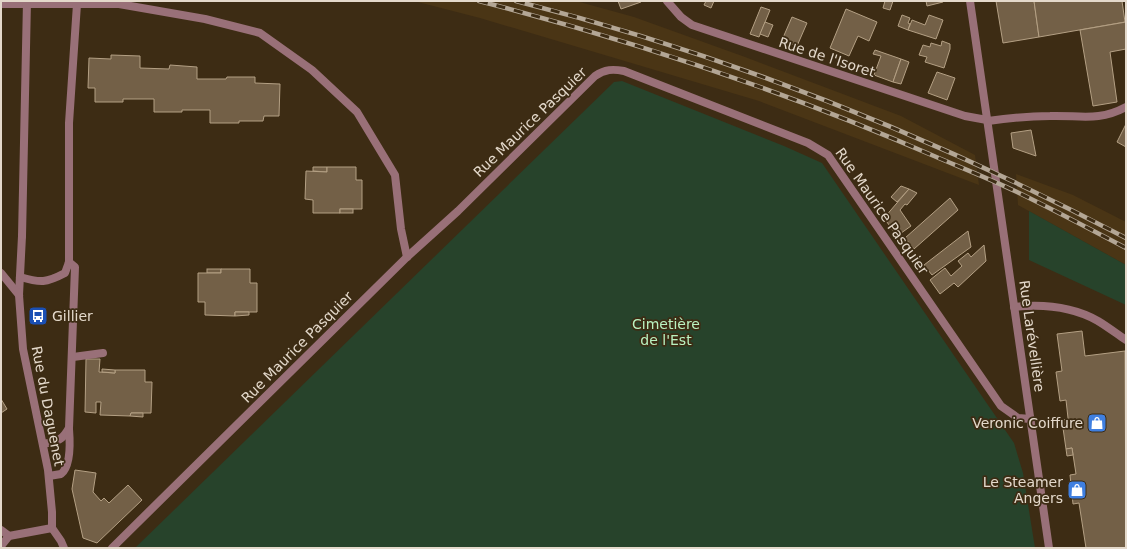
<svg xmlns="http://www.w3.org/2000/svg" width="1127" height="549" font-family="'DejaVu Sans',sans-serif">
<rect width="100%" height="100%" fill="#3d2c14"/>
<!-- built -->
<g fill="#4a3515">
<path d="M414,1H576L634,17L745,57L901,116L975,155L979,185L759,101L480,18Z"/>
<path d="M1016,174L1073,195L1126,222V265L1018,205Z"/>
</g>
<!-- green -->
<g fill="#27432b">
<path d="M622,81L784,146L822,163L1014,443L1023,473L1035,548H135L614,82Z"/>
<path d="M1029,211L1126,265V305L1029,260Z"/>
</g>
<!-- building -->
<g fill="#736047" stroke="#b4a084">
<path d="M618,1H640L641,2L621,9Z"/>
<path d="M706,1H714L711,8L704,5Z"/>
<path d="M885,1H893L890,10L883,8Z"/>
<path d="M926,1H943V2L927,6Z"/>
<path d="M996,1H1034L1039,37L1003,43Z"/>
<path d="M1034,1H1122L1125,22L1039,37Z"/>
<path d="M761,7L770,10L759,37L750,34Z"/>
<path d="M846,9L877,22L869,41L858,36L849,56L830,48Z"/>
<path d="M902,15L910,18L908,23L910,24L908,30L898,26Z"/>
<path d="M929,15L943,20L936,39L908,30L912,20L925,25Z"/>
<path d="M792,17L807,23L797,46L782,40Z"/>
<path d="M765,22L773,25L768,37L760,34Z"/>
<path d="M1126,22V49L1110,52L1117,102L1093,106L1080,30Z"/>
<path d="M942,41L950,44V49L944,68L925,62L927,57L919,55L923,45L930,47L931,43L941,46Z"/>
<path d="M875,50L901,59L893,82L874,75L881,56L873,54Z"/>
<path d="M111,55L140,56V68L169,69L170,65L197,67V79H226L227,77H255V83L280,84L279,116H264L263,121H239V123H210V110H182V112H154V99H123V102H95V88H88L89,58L111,59Z"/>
<path d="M901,59L909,62L901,84L893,82Z"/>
<path d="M937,72L955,78L947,100L928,93Z"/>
<path d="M1126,124V147L1117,142Z"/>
<path d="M1031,130L1036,156L1013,148L1011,133Z"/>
<path d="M313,167H327V172L313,171Z"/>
<path d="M327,167H356V180H362V209H340V213H313V200L305,199L306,171L327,172Z"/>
<path d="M901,186L909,189L897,202L891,197Z"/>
<path d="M909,189L917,193L907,205L905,204L900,210L911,226L897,236L884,218Z"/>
<path d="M950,198L958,210L914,249L905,238Z"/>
<rect x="340" y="209" width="13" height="4"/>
<path d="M968,231L971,247L932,275L924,265Z"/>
<path d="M984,245L986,261L958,287L954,283L940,294L930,280L945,268L951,276L962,266L958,261L968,253L971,257Z"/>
<rect x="207" y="269" width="14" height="4"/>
<path d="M221,269H250V283H257V312H235V316L205,315V302H198V273H221Z"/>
<path d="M235,312H249V315L235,316Z"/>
<path d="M1082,331L1085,356L1125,351L1126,548H1086L1079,503L1073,504L1070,475L1076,474L1072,448L1066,449L1063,428L1069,427L1066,400L1060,401L1056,372L1062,371L1057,334Z"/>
<path d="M86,359H100L99,372L115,373V370H145V382H152L151,413H131L130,416L100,415L101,402H96V413L85,412Z"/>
<path d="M102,369L115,370V373L102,372Z"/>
<path d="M1,399L7,409L1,413Z"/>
<path d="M131,413H143V417L130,416Z"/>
<path d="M1069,419V427L1063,428L1062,420Z"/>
<path d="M1072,448L1073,455L1067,456L1066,449Z"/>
<path d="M75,470L96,473L93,492L101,501L104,498L109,503L128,485L142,500L97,543L83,538L72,489Z"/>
</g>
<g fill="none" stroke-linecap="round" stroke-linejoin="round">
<!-- service -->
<g stroke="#997078" stroke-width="8">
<path d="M988,121C1009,118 1029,116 1050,116C1080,115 1098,122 1126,107"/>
<path d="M1014,307C1042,304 1073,307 1098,321C1108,327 1117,334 1126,340"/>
<path d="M73,357L103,353"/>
</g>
<!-- minor -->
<g stroke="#997078" stroke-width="8">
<path d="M667,1L681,17L692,25L965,116L987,120"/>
<path d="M1,4H119L205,19L260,33L312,70L357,112L395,175L401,229L407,257"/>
<path d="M22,236L19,295L23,349L48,470L52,512V528L61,541L64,548"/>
<path d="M1,273L19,295"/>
<path d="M20,277C41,283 46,283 65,273L69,262V123L77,4"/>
<path d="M43,444C57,441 62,441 69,428L75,267L69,262"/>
<path d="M49,476L61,474C71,466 70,441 69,429"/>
<path d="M1,530L9,536"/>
<path d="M1,546L9,536L52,528"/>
<path d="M112,548L407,257L458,211L595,76C605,69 613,69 624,71L808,143L828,155L1001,406L1018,418L1031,419"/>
</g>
<!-- tertiary -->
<path stroke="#997078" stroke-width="8" d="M970,1L1049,548"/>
<defs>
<g id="rail">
<path d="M479,1C635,41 787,92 934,156C962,168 990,179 1017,192C1054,210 1090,229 1126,248"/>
<path d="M516,1C726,54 934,137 1126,238"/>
</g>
</defs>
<!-- rail casing -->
<use href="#rail" stroke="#b3a695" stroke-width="4.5"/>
<!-- rail -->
<use href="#rail" stroke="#3d2c14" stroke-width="3" stroke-dasharray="9" stroke-linecap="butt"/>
<!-- minor-bridge -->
<path stroke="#997078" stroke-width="8" d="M22,236L27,1"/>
</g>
<!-- icons -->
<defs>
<symbol id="bus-square" viewBox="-11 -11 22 22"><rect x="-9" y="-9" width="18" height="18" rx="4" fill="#1a4fb4" stroke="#3d2c14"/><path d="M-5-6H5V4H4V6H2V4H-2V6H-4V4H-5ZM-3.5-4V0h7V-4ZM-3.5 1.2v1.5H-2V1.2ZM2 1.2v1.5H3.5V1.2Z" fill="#fff"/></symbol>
<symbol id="shop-square" viewBox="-11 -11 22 22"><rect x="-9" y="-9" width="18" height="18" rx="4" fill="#3f7fe0" stroke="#3d2c14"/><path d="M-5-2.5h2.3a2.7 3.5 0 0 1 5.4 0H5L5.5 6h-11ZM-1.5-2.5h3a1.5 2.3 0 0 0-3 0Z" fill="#fff"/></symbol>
</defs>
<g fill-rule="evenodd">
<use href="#bus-square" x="27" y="305" width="22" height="22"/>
<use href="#shop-square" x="1086" y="412" width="22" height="22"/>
<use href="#shop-square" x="1066" y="479" width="22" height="22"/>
</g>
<g text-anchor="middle" stroke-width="3.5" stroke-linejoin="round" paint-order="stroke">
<!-- street labels -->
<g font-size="14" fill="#e4d9cb" stroke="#3d2c14">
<text transform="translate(827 57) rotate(18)" y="5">Rue de l'Isoret</text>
<text transform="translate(530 122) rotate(-44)" y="5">Rue Maurice Pasquier</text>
<text transform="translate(882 211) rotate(55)" y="5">Rue Maurice Pasquier</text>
<text transform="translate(1032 336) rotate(82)" y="5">Rue Larévellière</text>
<text transform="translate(297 347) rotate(-45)" y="5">Rue Maurice Pasquier</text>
<text transform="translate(48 406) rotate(79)" y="5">Rue du Daguenet</text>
</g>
<!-- poi labels -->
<g font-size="14" fill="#e4d9cb" stroke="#3d2c14" text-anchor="end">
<text x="52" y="321" text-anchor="start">Gillier</text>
<text x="1083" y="428">Veronic Coiffure</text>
<text x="1063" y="487">Le Steamer<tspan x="1063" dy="16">Angers</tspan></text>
</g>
<!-- park labels -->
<g font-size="14" fill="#b9f2c1" stroke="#3d2c14">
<text x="666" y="329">Cimetière<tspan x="666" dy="16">de l'Est</tspan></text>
</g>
</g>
<!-- border -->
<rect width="1127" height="549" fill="none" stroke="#e4d9cb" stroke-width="4"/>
</svg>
